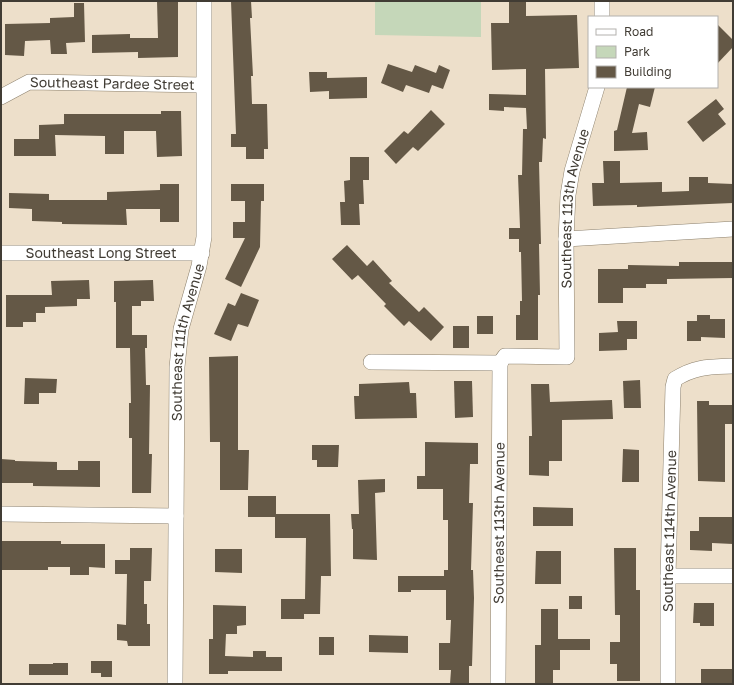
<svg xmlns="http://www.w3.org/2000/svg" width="734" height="685" font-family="'Golos Text',sans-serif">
<rect width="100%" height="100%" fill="#eddfca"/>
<!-- green -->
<path fill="#c5d7b9" d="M375,1H481V37L375,35Z"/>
<!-- building -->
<g fill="#645846">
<path d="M157,1H178V57L138,58V52L92,53V35L130,34V38H158Z"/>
<path d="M231,1H251L252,18H250L253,76H251L252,104H267L268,149H264V159H246V147H231V134H236Z"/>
<path d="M509,1H526V16L577,15L579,68L545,69L546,139L543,138L542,162H539L541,244H539L540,295H538V340H516V315H520V301H522L521,252H519V239H509V228H520L518,175H522L523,129H527L526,108L504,107V111L489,110V94L526,95V69L492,70L491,23H509Z"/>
<path d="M74,3H84L85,42L66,43L67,54H51L50,40L25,41L24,56L5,55V24L50,23V18L74,17Z"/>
<path d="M717,24L733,40V47L717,64Z"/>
<path d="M388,64L412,72L415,65L436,73L439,65L450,70L443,89L432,85L429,93L406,85L403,92L381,83Z"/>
<path d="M309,72H327V78L367,77V98L329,99V91L310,92Z"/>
<path d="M627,87H655L650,107L639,104L632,133L647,132L648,150L614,151V131L617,130Z"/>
<path d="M716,99L724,109L718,114L726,124L703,142L687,122Z"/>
<path d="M431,110L445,124L418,151L413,147L396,164L384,151L404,131L408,134Z"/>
<path d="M161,111H181L182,156L157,157L156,131H124V154H105V136L55,135L56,156H14V139H39V125L64,124V114H161Z"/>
<path d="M350,157H369V180H363L364,204H359L360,225H341L340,202H345L344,181L350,180Z"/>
<path d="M603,161H620V183L662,182V192L689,191V177H708V183L733,184V203L637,207V205L593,206L592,183H604Z"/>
<path d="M160,184H179V222H160V209H126L127,225L62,224V222L32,221V209L9,208V193L49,194V200H107V192L160,190Z"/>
<path d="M231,184H264V201H261L260,247L241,287L225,279L245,238H233V222H245V201H231Z"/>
<path d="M347,245L367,266L373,260L392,281L389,283L419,312L424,307L444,327L431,341L409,321L404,326L384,306L386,304L358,275L352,280L332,259Z"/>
<path d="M679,262H733V278L667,279V284H646V288H623V303H598V269H628V265L679,266Z"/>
<path d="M89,280L90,299H77V306L45,307V313H36V322H23V327H6V295H52L51,281Z"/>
<path d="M153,280L154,301H141V306H132V335H147V348H145L146,385H150L149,454H152L151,493H132V438H129V403H131L130,348H116V302H114V281Z"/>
<path d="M241,293L259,300L248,327L238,324L231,341L214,334L228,303L235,306Z"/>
<path d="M697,315H710V319H725V338L701,337V341H687V321H697Z"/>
<rect x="477" y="316" width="16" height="18"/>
<path d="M617,321H637V339H627V350L599,351V333L618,332Z"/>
<rect x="453" y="326" width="16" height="22"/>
<path d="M238,356V450H249L248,490H220V442H210L209,357Z"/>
<path d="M25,378L57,379L56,393H39V404H24Z"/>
<path d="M640,380L641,408H624L623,381Z"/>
<path d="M454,381H472L473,417L455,418Z"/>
<path d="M409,382L410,393H416L417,418L355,419L354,396H359V384Z"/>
<path d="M531,384H549L550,402L612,400L613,419L562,420V461H549V476L529,475V436H532Z"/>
<path d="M697,401H709V405H733V424H725V482L698,481Z"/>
<path d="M425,442L478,443V464H470L469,503H473L471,570H473L474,598L472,666H469V684H450L451,670H439V643H450L451,620H446V590H411V592H398V576H444V570H448V520H443V489H417V476H425Z"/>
<path d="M312,445H339L338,467H317V460H312Z"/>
<path d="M623,449L639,450V482H622Z"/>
<path d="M1,459L15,460V461L57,462V470H78V461H100V487L33,486V483H1Z"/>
<path d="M385,479V492L375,493L377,560L353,559V529H352L351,514H359L358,480Z"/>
<path d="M248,496H276V514H330L331,576H321L320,614H304V619H281V599H305L306,538H275V517H248Z"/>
<path d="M533,507L573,508V526H533Z"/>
<path d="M699,517H733V544L712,543V551L690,550V531H699Z"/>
<path d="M1,541H61V544H105V568L89,567V575H70V567H48V570H1Z"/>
<path d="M130,548H152L151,581H144V604H147V624H150V646H128L127,641L117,640V624L126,625L127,574H115V560H130Z"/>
<path d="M614,548H636V590H640V681H617V664H610V642H620V615H615Z"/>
<path d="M215,549H242V573L215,572Z"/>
<path d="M536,551H561V584H535Z"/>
<rect x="569" y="596" width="13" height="13"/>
<path d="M694,603H714V626H700V623H693Z"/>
<path d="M213,605L246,606V625L237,626V634H226L225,656L253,657V651H266V657H282V671H228V674H209V639H213Z"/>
<path d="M541,609H558V639H590V650H560V670H553V684H535V645H541Z"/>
<path d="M369,635L408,636V653L369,652Z"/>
<rect x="319" y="637" width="15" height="18"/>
<path d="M91,661H112V677H101V673H91Z"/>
<path d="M53,663H68V675H29V664H53Z"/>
<rect x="701" y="669" width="32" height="15"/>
</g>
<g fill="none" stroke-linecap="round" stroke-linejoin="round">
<defs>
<g id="minor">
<path d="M602,17V1"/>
<path id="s1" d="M1,97L29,82L203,85"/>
<path d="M566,239L733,229"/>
<path id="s2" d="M1,253H202"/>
<path d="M371,362L500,363"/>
<path id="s3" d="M500,363L505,356L567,357L566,239L568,195L572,171L597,87"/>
<path d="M1,514L176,516"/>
<path d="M668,576H733"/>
<path id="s4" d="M175,684L177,367L181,329L199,266L204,237V1"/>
<path id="s5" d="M498,684L500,363"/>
<path id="s6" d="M668,684V576L673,387L675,379C696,366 710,367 733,366"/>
</g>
</defs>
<!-- minor casing -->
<use href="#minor" stroke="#8c806d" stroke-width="16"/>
<!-- minor -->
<use href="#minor" stroke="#fff" stroke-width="15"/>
</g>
<g text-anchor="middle" stroke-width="4" stroke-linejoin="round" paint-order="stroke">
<!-- street labels -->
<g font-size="14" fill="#413c34" stroke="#fff">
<text dy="5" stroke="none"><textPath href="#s1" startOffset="115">Southeast Pardee Street</textPath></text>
<text dy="5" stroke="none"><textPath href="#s3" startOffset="220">Southeast 113th Avenue</textPath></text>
<text dy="5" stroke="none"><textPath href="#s2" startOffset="100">Southeast Long Street</textPath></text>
<text dy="5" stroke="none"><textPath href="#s4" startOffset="343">Southeast 111th Avenue</textPath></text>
<text dy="5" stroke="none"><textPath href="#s5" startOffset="161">Southeast 113th Avenue</textPath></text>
<text dy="5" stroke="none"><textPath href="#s6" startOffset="153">Southeast 114th Avenue</textPath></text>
</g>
</g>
<!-- border -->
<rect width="734" height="685" fill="none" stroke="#413c34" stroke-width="4"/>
<!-- legend -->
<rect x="588" y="16" width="130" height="72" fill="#ffffff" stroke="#b3b1ae"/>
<rect x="596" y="29" width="20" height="6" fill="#ffffff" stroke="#b3b1ae"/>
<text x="624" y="36" font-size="12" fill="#413c34">Road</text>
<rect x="596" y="46" width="20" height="12" fill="#c5d7b9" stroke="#b3b1ae"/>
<text x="624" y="56" font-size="12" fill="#413c34">Park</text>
<rect x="596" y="66" width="20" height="12" fill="#645846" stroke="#b3b1ae"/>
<text x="624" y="76" font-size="12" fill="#413c34">Building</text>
</svg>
